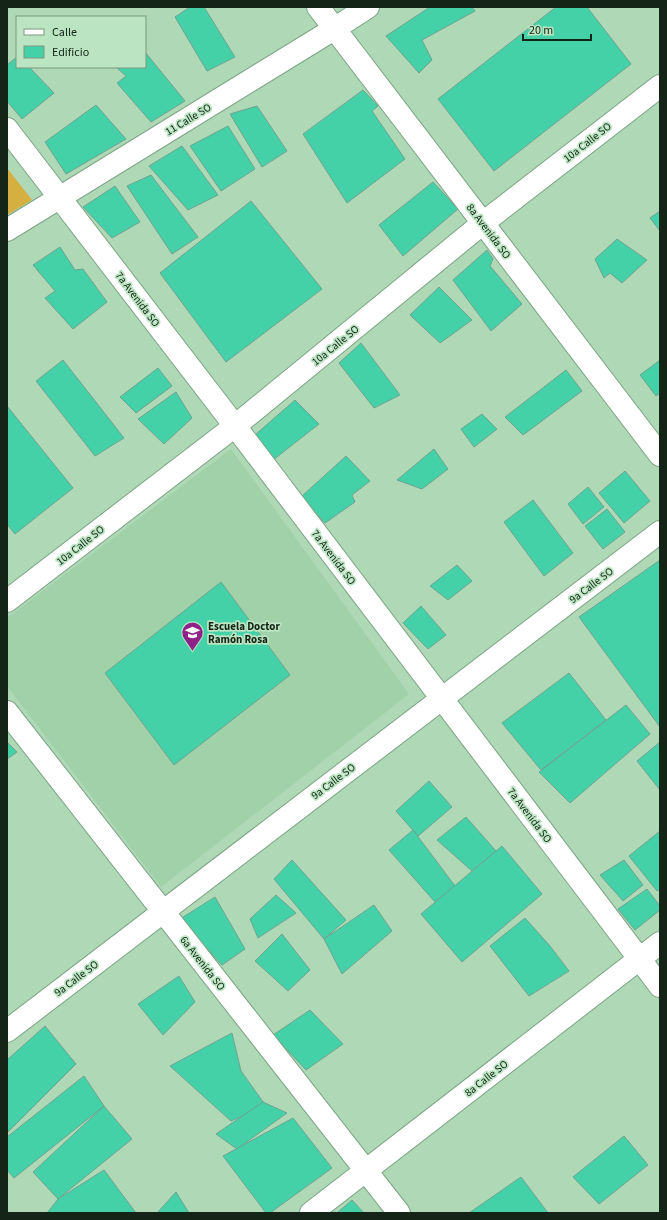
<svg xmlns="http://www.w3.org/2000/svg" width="667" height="1220" font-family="'Source Sans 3',sans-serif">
<rect width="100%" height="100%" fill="#aed8b6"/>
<!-- built -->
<path fill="#a0d1a9" d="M231,449L409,694L161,887L7,686V618Z"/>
<!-- green -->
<path fill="#d5af40" d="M7,168L32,200L7,215Z"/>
<!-- building -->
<g fill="#44d1a8" stroke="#6ea491">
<path d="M190,7H204L235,57L207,71L175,17Z"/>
<path d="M430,7H472L475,11L422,40L432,60L419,73L386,36Z"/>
<path d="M556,7H587L631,64L494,171L438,99Z"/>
<path d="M145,52L185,101L151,122L117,83L126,76L116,67H145Z"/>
<path d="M17,57V67H29L54,93L22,119L7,101V65Z"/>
<path d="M363,90L378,106L372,111L405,159L347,203L303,134Z"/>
<path d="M96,105L126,139L66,174L45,142Z"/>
<path d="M257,106L287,151L262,167L230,114Z"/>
<path d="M228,126L255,169L221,191L190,146Z"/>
<path d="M182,146L218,195L188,210L149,166Z"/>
<path d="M151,175L198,237L172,254L127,186Z"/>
<path d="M433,182L458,209L403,256L379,225Z"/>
<path d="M115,186L140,222L112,238L83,207Z"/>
<path d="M251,201L322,289L226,362L160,273Z"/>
<path d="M660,211V231L650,218Z"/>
<path d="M617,239L647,260L622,283L610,273L604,278L595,259Z"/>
<path d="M60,247L75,270L83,269L107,302L73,329L45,298L55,291L33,265Z"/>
<path d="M487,250L493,259L490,266L522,304L491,331L453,280Z"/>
<path d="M439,287L472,320L440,343L410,315Z"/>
<path d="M361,343L400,395L374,408L339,363Z"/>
<path d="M63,360L124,438L95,456L36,381Z"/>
<path d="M660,360V393L656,396L640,375Z"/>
<path d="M158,368L172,386L136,413L120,397Z"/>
<path d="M566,370L582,391L523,435L505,417Z"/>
<path d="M176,392L192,418L164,444L138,419Z"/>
<path d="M295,400L319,424L273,460L255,435Z"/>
<path d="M7,406L73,488L15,534L7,524Z"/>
<path d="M482,414L497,429L474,447L461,429Z"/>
<path d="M434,449L448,469L422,489L397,480Z"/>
<path d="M346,456L370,481L352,495L355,502L325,523L301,497Z"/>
<path d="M625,471L650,501L624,523L599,493Z"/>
<path d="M588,487L604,507L583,524L568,504Z"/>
<path d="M533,500L573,553L544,576L504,522Z"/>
<path d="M607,509L625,532L603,549L585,526Z"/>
<path d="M660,560V727L579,617Z"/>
<path d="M457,565L472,581L448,600L430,586Z"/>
<path d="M221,582L290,675L174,765L105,673Z"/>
<path d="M421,606L446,635L428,649L403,623Z"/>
<path d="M569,673L606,720L541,770L502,723Z"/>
<path d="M626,705L650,734L570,803L539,772Z"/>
<path d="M7,742L17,752L7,759Z"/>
<path d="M660,742V790L637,761Z"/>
<path d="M429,781L452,807L418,836L396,811Z"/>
<path d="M466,817L496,851L472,871L437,840Z"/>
<path d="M413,830L455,886L435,902L389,850Z"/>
<path d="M660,831V889L657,891L629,856Z"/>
<path d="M502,846L542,894L462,962L421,914Z"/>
<path d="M292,860L346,920L324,939L274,879Z"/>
<path d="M624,860L643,885L623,901L600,875Z"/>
<path d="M647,889L660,906V910L635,930L618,909Z"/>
<path d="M276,895L296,913L258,938L250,919Z"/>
<path d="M215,897L245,949L222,965L180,919Z"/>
<path d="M374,905L392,931L342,974L324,939Z"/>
<path d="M525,918L550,946L569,971L529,996L490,946Z"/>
<path d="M282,934L310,970L288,991L255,961Z"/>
<path d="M179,976L195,1002L163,1035L138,1004Z"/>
<path d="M310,1010L343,1044L306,1070L273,1035Z"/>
<path d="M45,1026L76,1064L7,1133V1060Z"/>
<path d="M232,1033L241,1071L266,1106L231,1121L170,1066Z"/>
<path d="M84,1076L104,1106L14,1178L7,1170V1137Z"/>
<path d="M263,1102L287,1113L237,1149L216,1134Z"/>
<path d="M104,1106L132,1139L58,1199L33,1172Z"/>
<path d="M293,1118L332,1168L270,1213H266L223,1156Z"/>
<path d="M624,1136L648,1165L599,1204L573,1177Z"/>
<path d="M104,1170L136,1213H47L58,1199Z"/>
<path d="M521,1177L548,1213H469Z"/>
<path d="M176,1192L189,1213H157Z"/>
<path d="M352,1200L364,1213H337Z"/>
</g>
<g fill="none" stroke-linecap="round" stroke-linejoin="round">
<defs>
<g id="minor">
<path d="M235,426L660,986"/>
<path d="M7,712L399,1213"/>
<path d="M7,1031L660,532"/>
<path d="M311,1213L660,943"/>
</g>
<g id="tertiary">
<path d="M318,7L660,455"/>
<path d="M7,129L235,426"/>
<path d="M7,230L334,29L368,7"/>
<path d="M7,601L235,426L483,223L660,86"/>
</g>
</defs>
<!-- minor casing -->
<use href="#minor" stroke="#7ca484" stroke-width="24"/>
<!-- tertiary casing -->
<use href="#tertiary" stroke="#7ca484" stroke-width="24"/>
<!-- minor -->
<use href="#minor" stroke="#fff" stroke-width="22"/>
<!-- tertiary -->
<use href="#tertiary" stroke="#fff" stroke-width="22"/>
</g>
<!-- icons -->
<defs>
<symbol id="school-pin" viewBox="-11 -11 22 30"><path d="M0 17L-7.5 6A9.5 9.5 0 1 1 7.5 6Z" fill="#8d2388" stroke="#bbe5c2"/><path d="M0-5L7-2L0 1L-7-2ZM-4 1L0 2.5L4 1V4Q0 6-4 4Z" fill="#fff"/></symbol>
</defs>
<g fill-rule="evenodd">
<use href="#school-pin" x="180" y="620" width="25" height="34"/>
</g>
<g text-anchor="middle" stroke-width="3.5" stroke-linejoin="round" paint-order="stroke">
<!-- street labels -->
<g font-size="11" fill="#142417" stroke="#bbe5c2">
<text transform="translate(188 119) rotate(-31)" y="4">11 Calle SO</text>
<text transform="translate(587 142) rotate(-38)" y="4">10a Calle SO</text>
<text transform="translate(489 231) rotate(53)" y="4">8a Avenida SO</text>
<text transform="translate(138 299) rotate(53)" y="4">7a Avenida SO</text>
<text transform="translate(335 345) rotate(-39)" y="4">10a Calle SO</text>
<text transform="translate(80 545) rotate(-38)" y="4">10a Calle SO</text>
<text transform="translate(334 557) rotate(53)" y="4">7a Avenida SO</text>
<text transform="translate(591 585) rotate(-37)" y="4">9a Calle SO</text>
<text transform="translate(333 781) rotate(-37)" y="4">9a Calle SO</text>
<text transform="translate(530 815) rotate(53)" y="4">7a Avenida SO</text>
<text transform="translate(203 963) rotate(52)" y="4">6a Avenida SO</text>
<text transform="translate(76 978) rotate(-37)" y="4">9a Calle SO</text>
<text transform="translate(486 1078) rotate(-38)" y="4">8a Calle SO</text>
</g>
<!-- poi labels -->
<g font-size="11" font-weight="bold" fill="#142417" stroke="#bbe5c2" text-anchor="start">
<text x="208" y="630">Escuela Doctor<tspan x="208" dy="13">Ramón Rosa</tspan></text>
</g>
</g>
<!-- border -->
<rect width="667" height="1220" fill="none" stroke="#142417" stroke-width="16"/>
<!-- legend -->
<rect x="16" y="16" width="130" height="52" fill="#bbe5c2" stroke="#78987e"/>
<rect x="24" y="29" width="20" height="6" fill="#ffffff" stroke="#78987e"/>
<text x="52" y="36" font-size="12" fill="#142417">Calle</text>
<rect x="24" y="46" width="20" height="12" fill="#44d1a8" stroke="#78987e"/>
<text x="52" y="56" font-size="12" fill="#142417">Edificio</text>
<!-- scale -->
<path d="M523 34v6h68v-6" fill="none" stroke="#142417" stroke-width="2"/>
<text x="529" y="34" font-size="12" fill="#142417" stroke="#bbe5c2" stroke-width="3" paint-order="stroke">20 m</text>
</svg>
